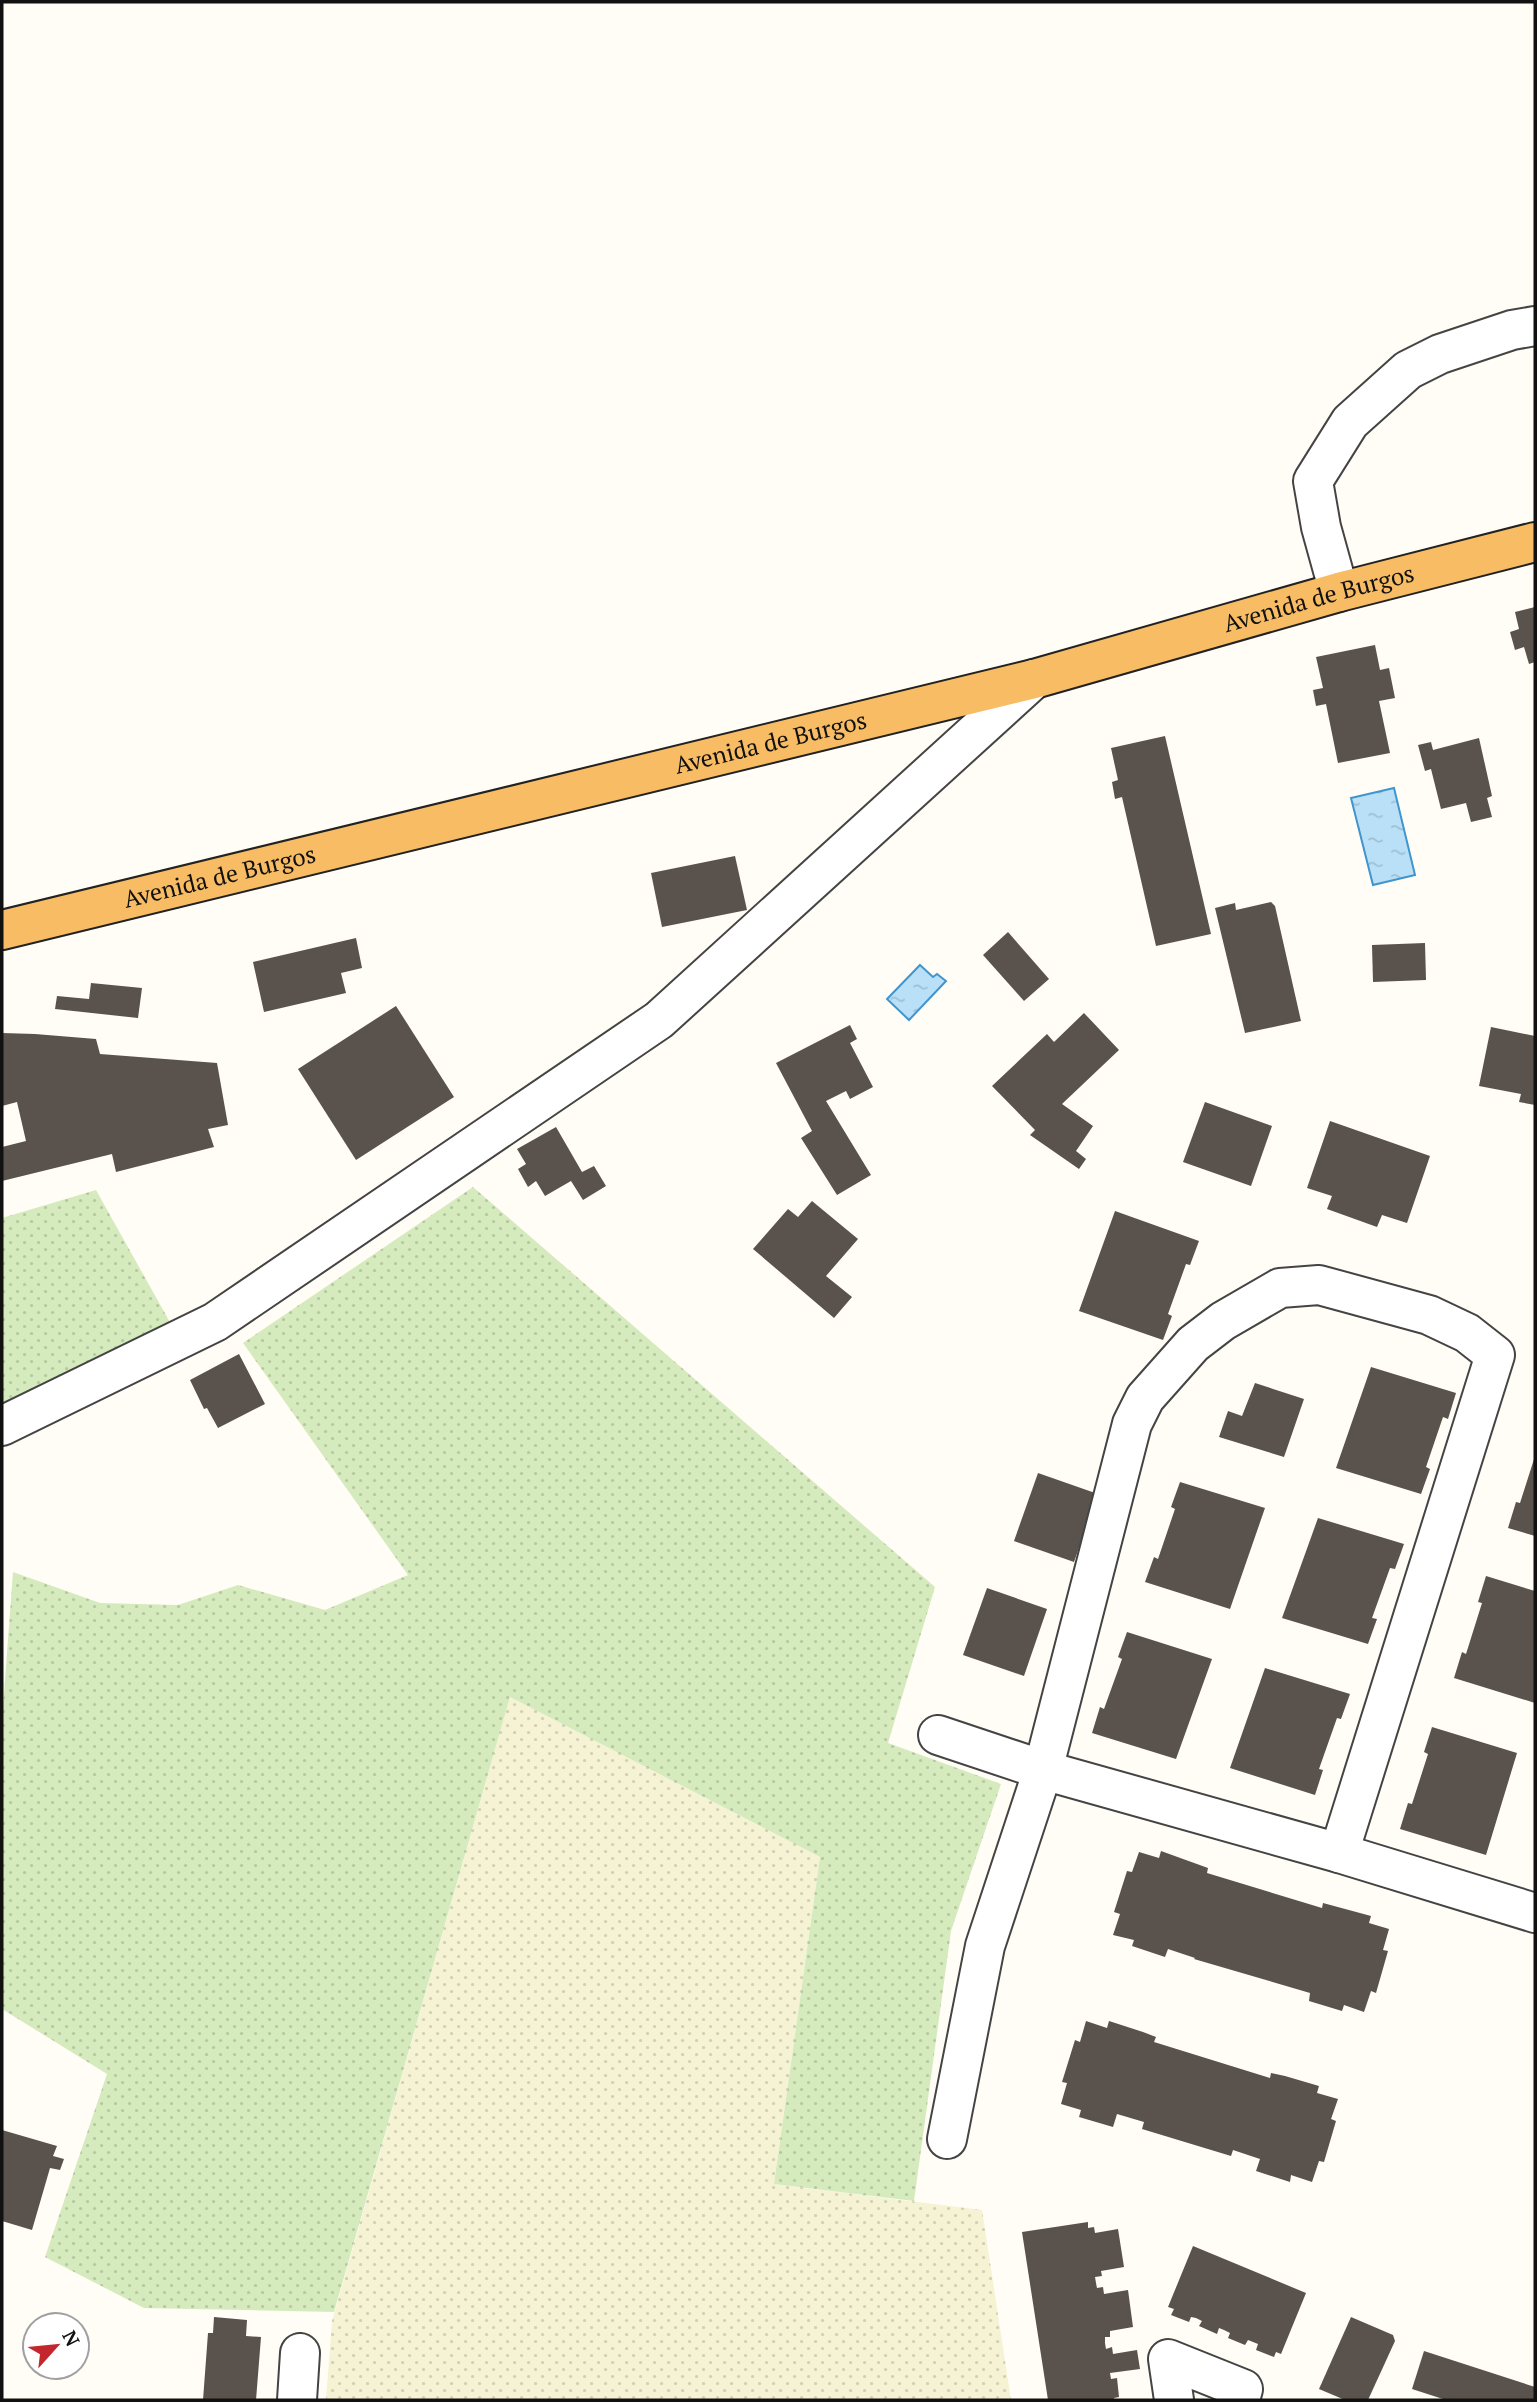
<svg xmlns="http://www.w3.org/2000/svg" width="1537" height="2402" font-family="'PT Serif',serif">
<defs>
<pattern id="farmland-dots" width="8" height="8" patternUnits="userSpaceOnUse" patternTransform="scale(1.75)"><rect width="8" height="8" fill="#f6f3d4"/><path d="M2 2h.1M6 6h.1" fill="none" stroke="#d2cfb5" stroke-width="1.8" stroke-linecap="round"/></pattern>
<pattern id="grass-dots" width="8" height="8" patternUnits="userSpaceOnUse" patternTransform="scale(1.75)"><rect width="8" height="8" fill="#d5ebbd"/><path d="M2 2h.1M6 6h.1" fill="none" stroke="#b6c8a1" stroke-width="1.8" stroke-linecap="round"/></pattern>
<pattern id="water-ripples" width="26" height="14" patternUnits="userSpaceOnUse" patternTransform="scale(1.75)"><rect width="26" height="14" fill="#b9e0f7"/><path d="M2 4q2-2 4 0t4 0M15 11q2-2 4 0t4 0" fill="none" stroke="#9ebfd3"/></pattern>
</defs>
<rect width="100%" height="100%" fill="#fffdf5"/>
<!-- farmland -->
<path fill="url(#farmland-dots)" d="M510,1697L820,1857L774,2184L982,2210L1011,2400H326L332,2321Z"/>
<!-- grass -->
<g fill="url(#grass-dots)">
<path d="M473,1187L935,1587L888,1743L1001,1784L951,1931L914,2201L774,2184L820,1857L510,1697L334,2312L144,2308L45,2257L107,2074L2,2009V1721L13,1572L100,1603L178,1605L238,1585L325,1610L408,1575L243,1343Z"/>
<path d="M96,1190L172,1326L2,1407V1218Z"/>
</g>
<!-- water -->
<g fill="url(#water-ripples)" stroke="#3f96cf" stroke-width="2">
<path d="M1394,788L1415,875L1373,885L1351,798Z"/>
<path d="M920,965L933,977L937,974L946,981L909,1020L887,999Z"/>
</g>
<!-- building -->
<g fill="#5a524d">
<path d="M1535,607V662L1529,664L1524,647L1515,650L1510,632L1519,629L1515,612Z"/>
<path d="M1375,645L1380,670L1389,668L1395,698L1379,701L1390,753L1338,763L1326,704L1316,706L1313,690L1323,688L1316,657Z"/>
<path d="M1165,736L1211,934L1156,946L1122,797L1115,799L1112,782L1118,780L1111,748Z"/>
<path d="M1479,738L1492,796L1487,798L1492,817L1471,822L1466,803L1441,809L1431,769L1425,771L1418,745L1431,742L1433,750Z"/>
<path d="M735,856L747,910L662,927L651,873Z"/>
<path d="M1271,902L1275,906L1301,1021L1245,1033L1215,908L1235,903L1236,910Z"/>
<path d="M1008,932L1049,979L1024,1001L983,955Z"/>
<path d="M356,938L362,968L341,973L346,993L264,1012L253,962Z"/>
<path d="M1425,943L1426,980L1373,982L1372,945Z"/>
<path d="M91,983L142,988L138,1018L55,1009L57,996L89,999Z"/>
<path d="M396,1006L454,1097L356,1160L298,1069Z"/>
<path d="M1084,1013L1119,1050L1062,1104L1093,1126L1076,1151L1086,1159L1079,1169L1030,1135L1035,1130L992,1086L1047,1034L1054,1042Z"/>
<path d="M850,1025L857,1039L850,1043L873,1087L850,1099L846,1091L826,1101L871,1175L837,1195L801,1138L812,1131L776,1063Z"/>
<path d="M1491,1027L1535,1036V1105L1519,1102L1521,1094L1479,1086Z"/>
<path d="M2,1033L35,1034L96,1039L100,1054L217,1063L228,1125L208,1129L214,1147L116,1172L112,1154L2,1181V1147L26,1141L17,1102L2,1106Z"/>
<path d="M1205,1102L1272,1126L1251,1186L1183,1162Z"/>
<path d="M1330,1121L1430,1156L1407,1223L1382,1215L1377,1227L1327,1209L1332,1196L1307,1188Z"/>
<path d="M556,1127L582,1172L594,1166L606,1186L583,1200L571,1181L545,1196L536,1181L528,1187L518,1169L526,1164L517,1149Z"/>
<path d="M812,1201L858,1239L826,1276L852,1297L834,1318L753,1249L788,1209L798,1217Z"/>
<path d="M1115,1211L1199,1241L1190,1265L1186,1264L1168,1314L1172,1316L1163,1340L1079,1311Z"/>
<path d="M239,1354L265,1404L218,1428L207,1408L204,1409L190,1380Z"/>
<path d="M1371,1367L1456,1393L1448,1419L1443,1417L1426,1467L1430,1469L1421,1494L1336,1468Z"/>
<path d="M1255,1383L1304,1399L1284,1457L1219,1437L1228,1411L1242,1416Z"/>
<path d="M1535,1456V1536L1508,1528L1516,1502L1520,1503Z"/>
<path d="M1038,1473L1098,1494L1074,1562L1014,1541Z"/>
<path d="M1180,1482L1265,1508L1230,1609L1145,1582L1154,1557L1158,1559L1175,1509L1171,1507Z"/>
<path d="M1318,1518L1404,1544L1395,1569L1390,1568L1372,1618L1377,1619L1368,1644L1282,1618Z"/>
<path d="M1486,1576L1535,1591V1703L1454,1678L1462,1652L1466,1654L1482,1603L1478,1602Z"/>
<path d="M987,1588L1047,1609L1024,1676L963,1655Z"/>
<path d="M1127,1632L1212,1659L1176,1759L1092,1733L1100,1707L1104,1709L1122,1659L1118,1657Z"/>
<path d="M1265,1668L1350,1694L1341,1719L1337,1718L1319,1769L1323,1770L1315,1795L1230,1768Z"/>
<path d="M1432,1727L1517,1753L1486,1855L1400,1829L1408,1803L1412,1804L1428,1754L1424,1752Z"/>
<path d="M1161,1851L1208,1868L1207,1873L1322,1908L1323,1903L1371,1916L1369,1923L1389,1929L1383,1950L1388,1951L1376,1993L1371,1991L1364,2012L1344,2005L1342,2011L1309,2001L1310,1993L1194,1959L1195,1958L1168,1949L1165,1957L1132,1946L1134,1940L1113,1935L1120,1914L1114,1912L1127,1871L1132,1872L1139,1852L1159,1858Z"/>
<path d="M1086,2021L1107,2028L1109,2021L1143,2032L1156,2037L1154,2042L1270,2078L1271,2073L1285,2076L1319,2086L1317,2093L1338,2099L1331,2119L1336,2121L1324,2162L1319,2161L1312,2182L1291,2175L1290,2182L1256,2171L1260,2159L1233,2150L1231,2156L1142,2129L1144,2122L1117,2114L1113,2127L1079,2117L1081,2110L1061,2104L1067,2083L1062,2082L1075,2040L1080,2042Z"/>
<path d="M2,2130L57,2146L53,2156L64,2159L60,2170L50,2168L32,2230L2,2221Z"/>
<path d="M1088,2222V2228L1094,2227L1095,2233L1118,2229L1124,2267L1101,2271L1102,2276L1095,2277L1096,2283L1097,2288L1103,2287L1104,2294L1128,2290L1133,2327L1110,2331V2337H1105V2343L1106,2349L1112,2347L1113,2354L1137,2350L1140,2369L1110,2373L1111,2379L1117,2378L1119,2397L1114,2398V2400H1048L1022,2232Z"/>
<path d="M1193,2246L1306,2293L1281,2354L1276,2352L1274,2357L1256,2350L1258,2344L1248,2340L1245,2345L1228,2338L1230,2333L1224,2330L1219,2328L1217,2334L1199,2326L1202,2321L1196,2318L1191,2317L1189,2322L1171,2315L1174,2309L1168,2307Z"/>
<path d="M214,2317L247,2320L246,2336L261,2337L256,2400H203L208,2333H213Z"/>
<path d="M1351,2317L1393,2335L1395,2341L1368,2400H1345L1319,2389Z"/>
<path d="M1424,2351L1535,2387V2400H1446L1412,2389Z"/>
</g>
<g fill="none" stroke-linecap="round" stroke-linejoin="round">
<defs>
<g id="minor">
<path d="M1339,592L1321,527L1313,481L1350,422L1408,370L1440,354L1512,330L1535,326"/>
<path d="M2,1426L215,1322L659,1020L1034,679"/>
<path d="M938,1735L1043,1770L1339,1853L1535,1913"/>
<path d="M947,2139L985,1946L1043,1770L1132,1424L1145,1398L1193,1344L1223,1321L1280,1288L1319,1285L1429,1315L1467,1333L1495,1355L1339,1853"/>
<path d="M297,2400L300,2353"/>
<path d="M1174,2400L1168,2359L1243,2389L1240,2400"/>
</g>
<g id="trunk">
<path id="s1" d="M2,930L1034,679L1339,592L1535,542"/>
</g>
</defs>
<!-- minor casing -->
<use href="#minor" stroke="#444" stroke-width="42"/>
<!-- trunk casing -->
<use href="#trunk" stroke="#222" stroke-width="42"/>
<!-- minor -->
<use href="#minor" stroke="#fff" stroke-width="38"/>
<!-- trunk -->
<use href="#trunk" stroke="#f7bc64" stroke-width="38"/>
</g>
<g text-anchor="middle" stroke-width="7" stroke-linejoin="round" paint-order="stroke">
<!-- street labels -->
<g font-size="24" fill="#111" stroke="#fff">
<text dy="8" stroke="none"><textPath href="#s1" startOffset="1358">Avenida de Burgos</textPath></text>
<text dy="8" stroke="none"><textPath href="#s1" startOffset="791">Avenida de Burgos</textPath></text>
<text dy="8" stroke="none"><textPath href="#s1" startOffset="224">Avenida de Burgos</textPath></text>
</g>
</g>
<!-- border -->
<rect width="1537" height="2402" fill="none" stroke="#111111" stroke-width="7"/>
<!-- north arrow -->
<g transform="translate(56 2346) rotate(63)"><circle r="33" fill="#ffffff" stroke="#a0a0a0" stroke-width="2"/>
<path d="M0-5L12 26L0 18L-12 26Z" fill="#c4262e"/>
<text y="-10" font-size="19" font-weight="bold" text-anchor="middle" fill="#111111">N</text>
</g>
</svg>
